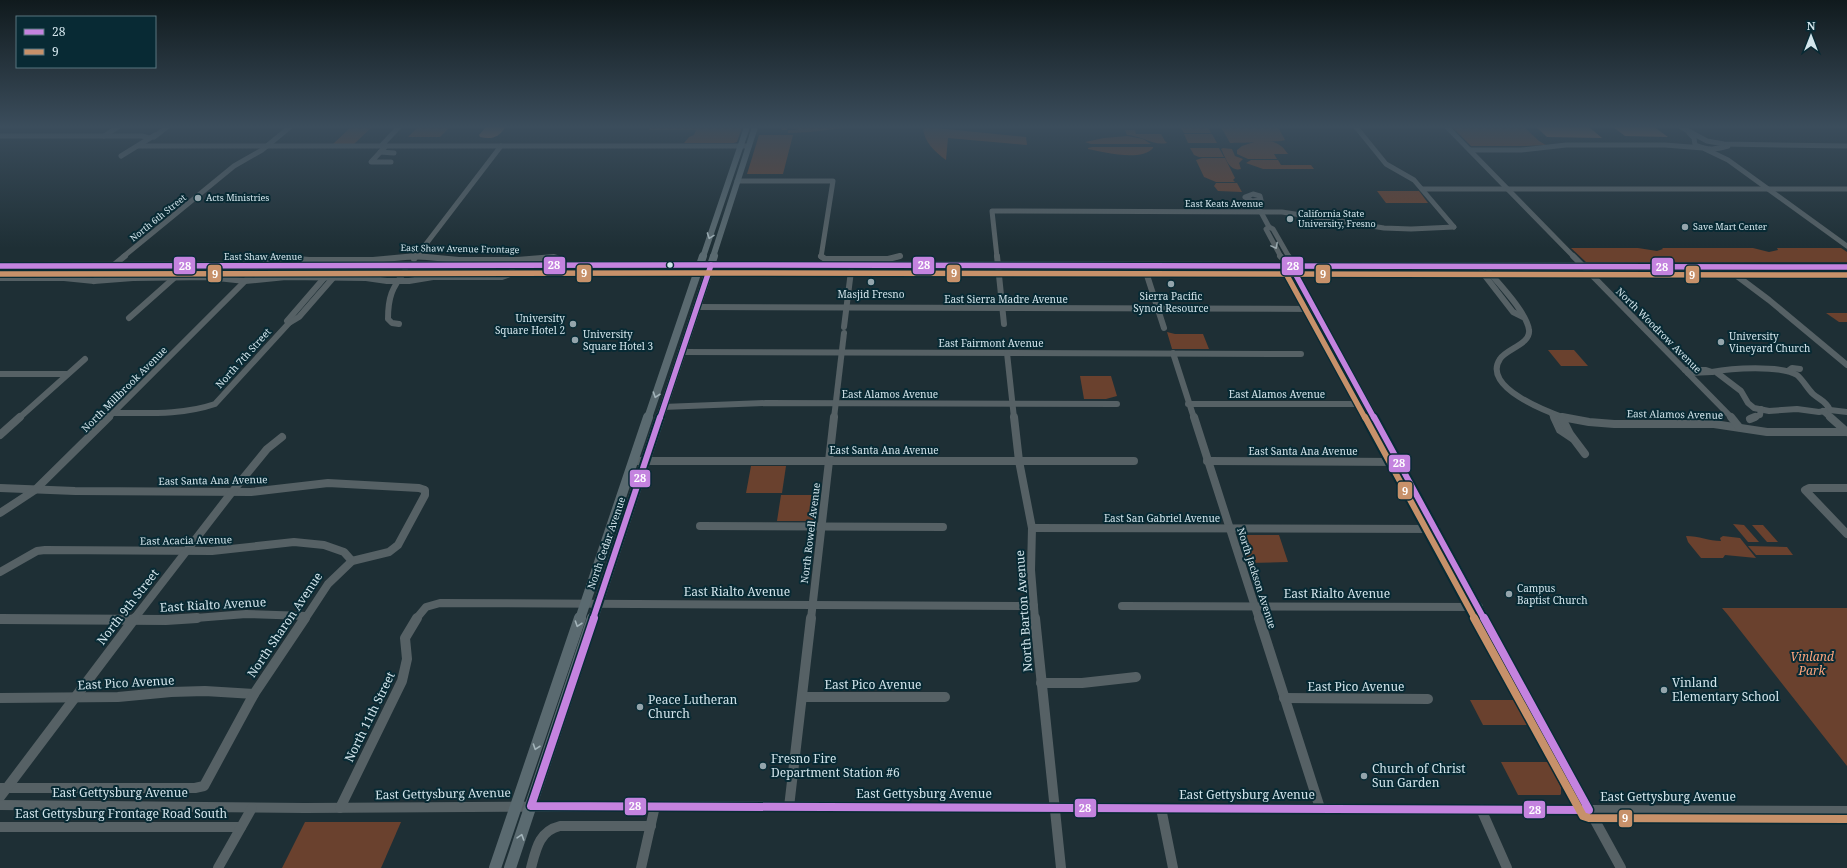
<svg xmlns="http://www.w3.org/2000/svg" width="1847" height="868" font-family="'Noto Serif',serif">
<rect width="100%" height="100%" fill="#1e2f35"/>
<!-- green -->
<g fill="#6a412e">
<path d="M351,127H372L354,144H333Z"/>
<path d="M418,127H450L440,137H408Z"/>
<path d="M650,127H742L737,142L734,143H684L689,137L694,135L696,130H649Z"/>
<path d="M781,127H843V128L810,132L788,133V130H799L787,127V130H782Z"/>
<path d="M926,127L1026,137L1027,145L948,138L946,160C935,152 924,142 923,128Z"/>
<path d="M1180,127H1208L1211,133H1184Z"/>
<path d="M1221,127H1278L1285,140C1282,142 1237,143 1230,143Z"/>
<path d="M1452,127H1524L1539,141L1546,145L1525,146H1471Z"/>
<path d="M1125,130H1135L1136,134H1161L1165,141L1167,143C1152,146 1143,136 1127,135Z"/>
<path d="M1184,134H1212L1217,143H1188Z"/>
<path d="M759,135H793L783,174H747Z"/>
<path d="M1128,136L1143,139L1151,144H1091L1085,142L1104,138Z"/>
<path d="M1254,142C1270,141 1278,139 1288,154H1274L1277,159H1248L1237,154V150L1242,146Z"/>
<path d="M1092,147H1153V148C1141,162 1103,152 1088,149V148Z"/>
<path d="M1190,148H1219L1224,157H1199L1194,155Z"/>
<path d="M1223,148L1232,149L1235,156L1243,159L1239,163L1241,169C1229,172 1226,158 1221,149Z"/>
<path d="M1202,158H1225L1235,178L1233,180L1235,182H1216L1204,177L1196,160Z"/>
<path d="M1251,160H1278L1281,165H1311L1314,169H1263L1246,163Z"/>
<path d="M1216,183H1237L1242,192L1218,191L1214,186Z"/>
<path d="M1377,191H1419L1428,203H1386Z"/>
<path d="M1571,248H1638L1657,251L1663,249L1662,248H1753L1769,252L1778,250L1777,248H1841L1847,252V262H1586Z"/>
<path d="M1826,313H1847V322H1839Z"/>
<path d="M1167,332L1175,334H1203L1209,349H1172Z"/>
<path d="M1548,350H1574L1588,366H1561Z"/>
<path d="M1080,376H1111L1117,396L1106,399H1084Z"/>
<path d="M751,466H786L782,493H746Z"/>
<path d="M781,495H818L814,521H777Z"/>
<path d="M1733,524L1744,525L1759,542H1748Z"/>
<path d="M1752,525H1763L1778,542H1767Z"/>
<path d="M1240,535H1279L1288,562L1248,563Z"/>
<path d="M1686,536C1699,536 1709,541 1721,541L1720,538L1723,536L1740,538L1756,558L1725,555L1723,558H1701L1688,542Z"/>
<path d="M1748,546L1787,547L1793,555H1756Z"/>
<path d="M1722,608H1847V766L1728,615Z"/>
<path d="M1470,700H1515L1528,725H1483Z"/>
<path d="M1501,762H1549L1561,787V794L1560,795H1518Z"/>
<path d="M305,822H401L381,868H282Z"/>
</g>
<!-- water -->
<g fill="#976148">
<path d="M486,127H505C500,137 491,140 480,137L479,135Z"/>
<path d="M1536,127H1589L1602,138L1547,137Z"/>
<path d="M1613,127H1654L1668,137L1625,136Z"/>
</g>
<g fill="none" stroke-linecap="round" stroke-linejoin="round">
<!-- minor-far3 -->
<g stroke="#566165" stroke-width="5">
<path d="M1356,127L1386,164L1414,180L1454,227"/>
<path d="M1447,127L1574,257"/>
<path d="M1681,127L1707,141L1724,144L1847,146"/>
<path d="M1689,133L1694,138L1695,145C1708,150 1715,150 1728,146"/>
<path d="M0,136H142L149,138"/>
<path d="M104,136L118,127"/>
<path d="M154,137L167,127"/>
<path d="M139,146H749"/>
<path d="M381,146L399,127"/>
<path d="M386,146L371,162H391"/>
<path d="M1470,150H1521L1566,145H1665L1703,148L1728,160L1847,246"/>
<path d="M380,152L394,153"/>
<path d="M121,156L155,135"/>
<path d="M737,181H833L821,257"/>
<path d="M1422,189H1847"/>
<path d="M1253,194L1260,196L1261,200L1252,201L1245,197Z"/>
<path d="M1255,201L1269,227L1273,229L1289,257"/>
<path d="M1269,227L1266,229L1281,257"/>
<path d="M123,257L234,166L262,150L290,127"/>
<path d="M408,257H424"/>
<path d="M416,257L501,146"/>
<path d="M897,257L900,256"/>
<path d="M997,257L992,211L1282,212L1384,228L1411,229L1454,227"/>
</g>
<!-- minor-far2 -->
<g stroke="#566165" stroke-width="6">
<path d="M821,256L825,259H888L900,256"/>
<path d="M997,256L1004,324"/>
<path d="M1280,256L1291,266L1375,418"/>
<path d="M1573,256L1732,418"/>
<path d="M414,259L416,256"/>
<path d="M1288,262L1290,259L1288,256"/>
<path d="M261,265L273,257L309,260H373L416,256L459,260H517L554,257L557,258L554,265"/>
<path d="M1144,266L1164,328"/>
<path d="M1482,272L1513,312L1523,317"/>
<path d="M1489,272C1500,285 1527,313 1529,330C1531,344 1506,349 1500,359C1481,387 1548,412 1565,418"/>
<path d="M1733,273L1769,300L1847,365"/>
<path d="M0,278H64L94,281L133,278L208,277L245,281L286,277L366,278L387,281H409L433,277H502L510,274L512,271"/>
<path d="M94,281L125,256"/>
<path d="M696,307L1315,309"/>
<path d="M129,318L174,278"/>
<path d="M289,323L287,321L325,277"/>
<path d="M399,324L392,323L388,319C388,297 392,288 405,271"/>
<path d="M844,327L851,271"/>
<path d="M681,352L1301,354"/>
<path d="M1007,353L1014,418"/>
<path d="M1173,353L1194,418"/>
<path d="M1685,370H1706L1712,372L1688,373"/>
<path d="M1788,371L1792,368L1800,369"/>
<path d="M1712,372C1731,368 1780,365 1797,375C1803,380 1807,388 1813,394C1820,400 1826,401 1830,410L1819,412L1797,409L1769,411L1754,408L1748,403L1741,391L1716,372"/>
<path d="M0,374H67"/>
<path d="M1188,404H1367"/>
<path d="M663,407L766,403L1117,404"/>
<path d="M1830,410L1847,412"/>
<path d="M1823,411L1831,418"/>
<path d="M114,413C148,413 183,415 215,404L289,323L299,317L333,278"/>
<path d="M1552,414L1554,418"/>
<path d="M19,418L85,359"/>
<path d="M108,418L255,271"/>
<path d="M834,418L844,333"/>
<path d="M1752,418L1760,415L1761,409"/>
</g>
<!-- minor-far1 -->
<g stroke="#566165" stroke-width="8">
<path d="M1014,417L1019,461L1032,528L1031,570L1035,619"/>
<path d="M1194,417L1259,619"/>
<path d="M1374,417L1485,619"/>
<path d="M1554,417L1560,430L1572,438"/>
<path d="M1562,417L1589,422L1614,424H1714L1767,432H1847"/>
<path d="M1731,417L1739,427"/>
<path d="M1830,417L1847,432"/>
<path d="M1562,418L1570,434L1585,454"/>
<path d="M1750,419L1755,417"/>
<path d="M0,435L20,417"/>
<path d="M634,461H1134"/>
<path d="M1207,461L1399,462"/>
<path d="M0,488L75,491L251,492L328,483L419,488L425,490V495L398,545L389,552L352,561L328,584L305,619"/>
<path d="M1847,488H1809L1805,490L1847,534"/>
<path d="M0,513L35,490L109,417"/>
<path d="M700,526L943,527"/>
<path d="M1032,528L1436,529"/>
<path d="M0,572L37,551L45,550L212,551L294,542L324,545L344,552L352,561"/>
<path d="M1122,606L1479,607"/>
<path d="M134,619L232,492L267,449L282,437"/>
<path d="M183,619L246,614L306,616"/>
<path d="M416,619L426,607L440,603L1034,606"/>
<path d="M811,619L834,417"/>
</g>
<!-- minor -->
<g stroke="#566165" stroke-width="10">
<path d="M1035,618L1061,868"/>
<path d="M1259,618L1320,808"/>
<path d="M1484,618L1621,868"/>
<path d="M0,619L166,620L197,618"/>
<path d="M1041,683H1082L1136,677"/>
<path d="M802,697H945"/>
<path d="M0,698L118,697L171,692L205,691L254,694"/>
<path d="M1284,698L1428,699"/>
<path d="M0,788H195L204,786L254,694L305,618"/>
<path d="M0,797L135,618"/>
<path d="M0,805L305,808L655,806L1847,811"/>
<path d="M789,807L811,618"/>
<path d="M340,808L402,681L407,659L405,638L417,618"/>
<path d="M1161,808L1173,868"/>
<path d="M1481,809L1507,868"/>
<path d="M0,827H241"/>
<path d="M218,868L252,808"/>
<path d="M531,868C536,849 539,831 560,826H651"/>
<path d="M641,868L655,806"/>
</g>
<!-- major-far3 -->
<g stroke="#5a6a70" stroke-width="6">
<path d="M703,257L747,127"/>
<path d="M713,257L755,127"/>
</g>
<!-- major-far2 -->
<g stroke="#5a6a70" stroke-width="8">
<path d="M0,266L693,265L1847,267"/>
<path d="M652,271H716"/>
<path d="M1710,273L1847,274"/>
<path d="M648,418L703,256"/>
<path d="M660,418L714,256"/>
</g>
<!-- major-far1 -->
<g stroke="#5a6a70" stroke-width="10">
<path d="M580,619L648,417"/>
<path d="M593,619L660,417"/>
</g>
<!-- major -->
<g stroke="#5a6a70" stroke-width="12">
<path d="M495,868L580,618"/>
<path d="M510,868L593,618"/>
</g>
<defs>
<g id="bus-1-far2">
<path d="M0,266L693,265L1847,267"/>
<path d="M1291,266L1374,418"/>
<path d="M660,418L711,265"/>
</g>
<g id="bus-1-far1">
<path d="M1374,417L1484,619"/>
<path d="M593,619L660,417"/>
</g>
<path id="bus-1" d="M594,618L531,806L1589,810L1484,618"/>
<g id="bus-2-far2">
<path d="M1284,270L1365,418"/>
<path d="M0,274L693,273L1847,275"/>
</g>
<path id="bus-2-far1" d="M1365,417L1475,619"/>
<path id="bus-2" d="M1474,618L1583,816L1589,818L1847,819"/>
</defs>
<!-- bus-1-far2 casing -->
<use href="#bus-1-far2" stroke="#082a34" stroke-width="8"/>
<!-- bus-1-far1 casing -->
<use href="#bus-1-far1" stroke="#082a34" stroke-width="10"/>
<!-- bus-1 casing -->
<use href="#bus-1" stroke="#082a34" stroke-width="11"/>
<!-- bus-2-far2 casing -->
<use href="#bus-2-far2" stroke="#082a34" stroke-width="8"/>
<!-- bus-2-far1 casing -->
<use href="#bus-2-far1" stroke="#082a34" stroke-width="10"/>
<!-- bus-2 casing -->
<use href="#bus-2" stroke="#082a34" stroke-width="11"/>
<!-- bus-1-far2 -->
<use href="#bus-1-far2" stroke="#c483df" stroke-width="5.5"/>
<!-- bus-1-far1 -->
<use href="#bus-1-far1" stroke="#c483df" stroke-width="6"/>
<!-- bus-1 -->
<use href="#bus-1" stroke="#c483df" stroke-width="8"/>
<!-- bus-2-far2 -->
<use href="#bus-2-far2" stroke="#c7916a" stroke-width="5.5"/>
<!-- bus-2-far1 -->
<use href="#bus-2-far1" stroke="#c7916a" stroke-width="6"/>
<!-- bus-2 -->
<use href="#bus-2" stroke="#c7916a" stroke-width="8"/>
</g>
<!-- one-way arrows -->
<defs><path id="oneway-chevron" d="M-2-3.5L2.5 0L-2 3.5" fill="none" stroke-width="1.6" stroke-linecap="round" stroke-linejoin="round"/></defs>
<g stroke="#a3b4ba">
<use href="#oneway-chevron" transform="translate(710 236) rotate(110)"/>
<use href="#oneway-chevron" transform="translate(656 395) rotate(109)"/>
<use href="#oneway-chevron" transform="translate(578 624) rotate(109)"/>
<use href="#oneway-chevron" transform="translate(536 747) rotate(109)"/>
<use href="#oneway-chevron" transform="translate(521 837) rotate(-72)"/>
</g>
<use stroke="#9baaaf" href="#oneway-chevron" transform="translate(1275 246) rotate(62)"/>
<!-- sky -->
<linearGradient id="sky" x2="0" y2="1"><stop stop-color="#101a1d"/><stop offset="0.51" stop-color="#3b4d5c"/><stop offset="1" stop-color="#3b4d5c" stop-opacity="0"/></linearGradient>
<rect width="1847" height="248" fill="url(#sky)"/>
<!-- markers -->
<g fill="#94a5ac" stroke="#082a34" stroke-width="1.5">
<circle cx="198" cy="198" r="4"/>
<circle cx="1290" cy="219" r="4"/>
<circle cx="1685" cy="227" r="4"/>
<circle cx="871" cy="282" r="4"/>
<circle cx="1171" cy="284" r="4"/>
<circle cx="573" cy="324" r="4"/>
<circle cx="575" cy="340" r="4"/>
<circle cx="1721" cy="342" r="4"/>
<circle cx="1509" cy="594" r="4"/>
<circle cx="1664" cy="690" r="4"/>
<circle cx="640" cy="707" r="4"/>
<circle cx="763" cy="766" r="4"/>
<circle cx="1364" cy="776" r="4"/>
</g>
<circle fill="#d3e5ec" stroke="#082a34" stroke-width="1.5" cx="670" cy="265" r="3.5"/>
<g text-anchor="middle" stroke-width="4" stroke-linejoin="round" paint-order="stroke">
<!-- far-poi labels -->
<g font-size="9" fill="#d3e5ec" stroke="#082a34" text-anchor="start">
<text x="206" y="201">Acts Ministries</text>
<text x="1298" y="217">California State<tspan x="1298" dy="10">University, Fresno</tspan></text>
<text x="1693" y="230">Save Mart Center</text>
</g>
<!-- far-street labels -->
<g font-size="9" fill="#d3e5ec" stroke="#082a34">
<text x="1224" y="207">East Keats Avenue</text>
<text transform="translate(158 218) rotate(-39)" y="3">North 6th Street</text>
<text transform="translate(460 249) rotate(1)" y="3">East Shaw Avenue Frontage</text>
<text x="263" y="260">East Shaw Avenue</text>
</g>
<!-- poi labels -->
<g font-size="10" fill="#d3e5ec" stroke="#082a34" text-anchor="start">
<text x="871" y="298" text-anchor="middle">Masjid Fresno</text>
<text x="1171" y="300" text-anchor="middle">Sierra Pacific<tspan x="1171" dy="12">Synod Resource</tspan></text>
<text x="565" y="322" text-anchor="end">University<tspan x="565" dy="12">Square Hotel 2</tspan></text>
<text x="583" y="338">University<tspan x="583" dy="12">Square Hotel 3</tspan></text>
<text x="1729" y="340">University<tspan x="1729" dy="12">Vineyard Church</tspan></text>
<text x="1517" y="592">Campus<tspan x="1517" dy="12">Baptist Church</tspan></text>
</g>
<!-- street labels -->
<g font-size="10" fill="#d3e5ec" stroke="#082a34">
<text x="1006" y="303">East Sierra Madre Avenue</text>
<text transform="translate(1659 330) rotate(45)" y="4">North Woodrow Avenue</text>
<text x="991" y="347">East Fairmont Avenue</text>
<text transform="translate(243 358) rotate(-48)" y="4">North 7th Street</text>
<text transform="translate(124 389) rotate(-45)" y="4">North Millbrook Avenue</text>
<text x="890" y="398">East Alamos Avenue</text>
<text x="1277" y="398">East Alamos Avenue</text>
<text transform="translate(1675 414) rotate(1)" y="4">East Alamos Avenue</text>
<text x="884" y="454">East Santa Ana Avenue</text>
<text x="1303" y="455">East Santa Ana Avenue</text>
<text transform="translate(213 480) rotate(-1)" y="4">East Santa Ana Avenue</text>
<text x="1162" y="522">East San Gabriel Avenue</text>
<text transform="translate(810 533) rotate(-83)" y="4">North Rowell Avenue</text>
<text transform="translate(186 540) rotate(-1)" y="4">East Acacia Avenue</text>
<text transform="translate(606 543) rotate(-71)" y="4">North Cedar Avenue</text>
<text transform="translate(1257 578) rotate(72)" y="4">North Jackson Avenue</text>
</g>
<!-- near-street labels -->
<g font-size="12" fill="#d3e5ec" stroke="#082a34">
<text x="737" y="596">East Rialto Avenue</text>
<text x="1337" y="598">East Rialto Avenue</text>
<text transform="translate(213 605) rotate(-3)" y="4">East Rialto Avenue</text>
<text transform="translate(128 607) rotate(-52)" y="4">North 9th Street</text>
<text transform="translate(1024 611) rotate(-94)" y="4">North Barton Avenue</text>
<text transform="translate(285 625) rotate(-56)" y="4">North Sharon Avenue</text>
<text transform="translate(126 683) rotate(-3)" y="4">East Pico Avenue</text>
<text x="873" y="689">East Pico Avenue</text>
<text x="1356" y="691">East Pico Avenue</text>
<text transform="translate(370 717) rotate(-64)" y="4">North 11th Street</text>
<text x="120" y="797">East Gettysburg Avenue</text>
<text transform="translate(443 794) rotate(-1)" y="4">East Gettysburg Avenue</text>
<text x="924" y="798">East Gettysburg Avenue</text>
<text x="1247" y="799">East Gettysburg Avenue</text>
<text x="1668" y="801">East Gettysburg Avenue</text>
<text x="121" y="818">East Gettysburg Frontage Road South</text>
</g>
<!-- near-park labels -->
<g font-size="12" font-style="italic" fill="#fea57d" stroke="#082a34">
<text x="1812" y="661">Vinland<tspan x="1812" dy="14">Park</tspan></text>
</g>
<!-- near-poi labels -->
<g font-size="12" fill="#d3e5ec" stroke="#082a34" text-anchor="start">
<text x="1672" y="687">Vinland<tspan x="1672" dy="14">Elementary School</tspan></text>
<text x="648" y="704">Peace Lutheran<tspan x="648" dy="14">Church</tspan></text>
<text x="771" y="763">Fresno Fire<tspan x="771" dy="14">Department Station #6</tspan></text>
<text x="1372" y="773">Church of Christ<tspan x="1372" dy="14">Sun Garden</tspan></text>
</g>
</g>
<g stroke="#082a34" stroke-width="1.5">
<rect x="543" y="256" width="23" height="19" rx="4" fill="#c483df"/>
<rect x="912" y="256" width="23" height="19" rx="4" fill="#c483df"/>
<rect x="173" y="256" width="23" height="19" rx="4" fill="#c483df"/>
<rect x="1281" y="256" width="23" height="20" rx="4" fill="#c483df"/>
<rect x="1651" y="257" width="23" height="19" rx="4" fill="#c483df"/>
<rect x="576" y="264" width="16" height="19" rx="4" fill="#c7916a"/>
<rect x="946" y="264" width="15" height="19" rx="4" fill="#c7916a"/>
<rect x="207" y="264" width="15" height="19" rx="4" fill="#c7916a"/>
<rect x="1315" y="264" width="16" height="20" rx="4" fill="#c7916a"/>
<rect x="1685" y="265" width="15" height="19" rx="4" fill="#c7916a"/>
<rect x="1388" y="454" width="23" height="19" rx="4" fill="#c483df"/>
<rect x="629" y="469" width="22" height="19" rx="4" fill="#c483df"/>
<rect x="1397" y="481" width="16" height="19" rx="4" fill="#c7916a"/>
<rect x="624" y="797" width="23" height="19" rx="4" fill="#c483df"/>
<rect x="1074" y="798" width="23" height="20" rx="4" fill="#c483df"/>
<rect x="1523" y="800" width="23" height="19" rx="4" fill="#c483df"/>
<rect x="1618" y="809" width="15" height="19" rx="4" fill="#c7916a"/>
</g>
<g font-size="11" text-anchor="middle" font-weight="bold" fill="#fff">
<text x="554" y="269">28</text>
<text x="924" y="269">28</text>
<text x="185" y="270">28</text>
<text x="1293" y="270">28</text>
<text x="1662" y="271">28</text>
<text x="584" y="277">9</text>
<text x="954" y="277">9</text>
<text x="215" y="278">9</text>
<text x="1323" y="278">9</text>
<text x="1692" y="279">9</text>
<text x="1399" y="467">28</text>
<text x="640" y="482">28</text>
<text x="1405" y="495">9</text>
<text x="635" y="810">28</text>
<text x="1085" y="812">28</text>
<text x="1535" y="814">28</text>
<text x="1625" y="822">9</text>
</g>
<!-- legend -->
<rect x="16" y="16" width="140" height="52" fill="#082a34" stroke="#59757e"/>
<rect x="24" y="29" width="20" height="6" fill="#c483df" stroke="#59757e"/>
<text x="52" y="36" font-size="12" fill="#d3e5ec">28</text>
<rect x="24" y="49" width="20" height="6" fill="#c7916a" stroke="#59757e"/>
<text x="52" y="56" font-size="12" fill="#d3e5ec">9</text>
<!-- north arrow -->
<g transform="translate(1811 36)" stroke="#082a34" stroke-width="3" paint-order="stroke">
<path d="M0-3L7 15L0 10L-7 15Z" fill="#d3e5ec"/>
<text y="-6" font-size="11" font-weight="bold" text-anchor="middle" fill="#d3e5ec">N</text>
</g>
</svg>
